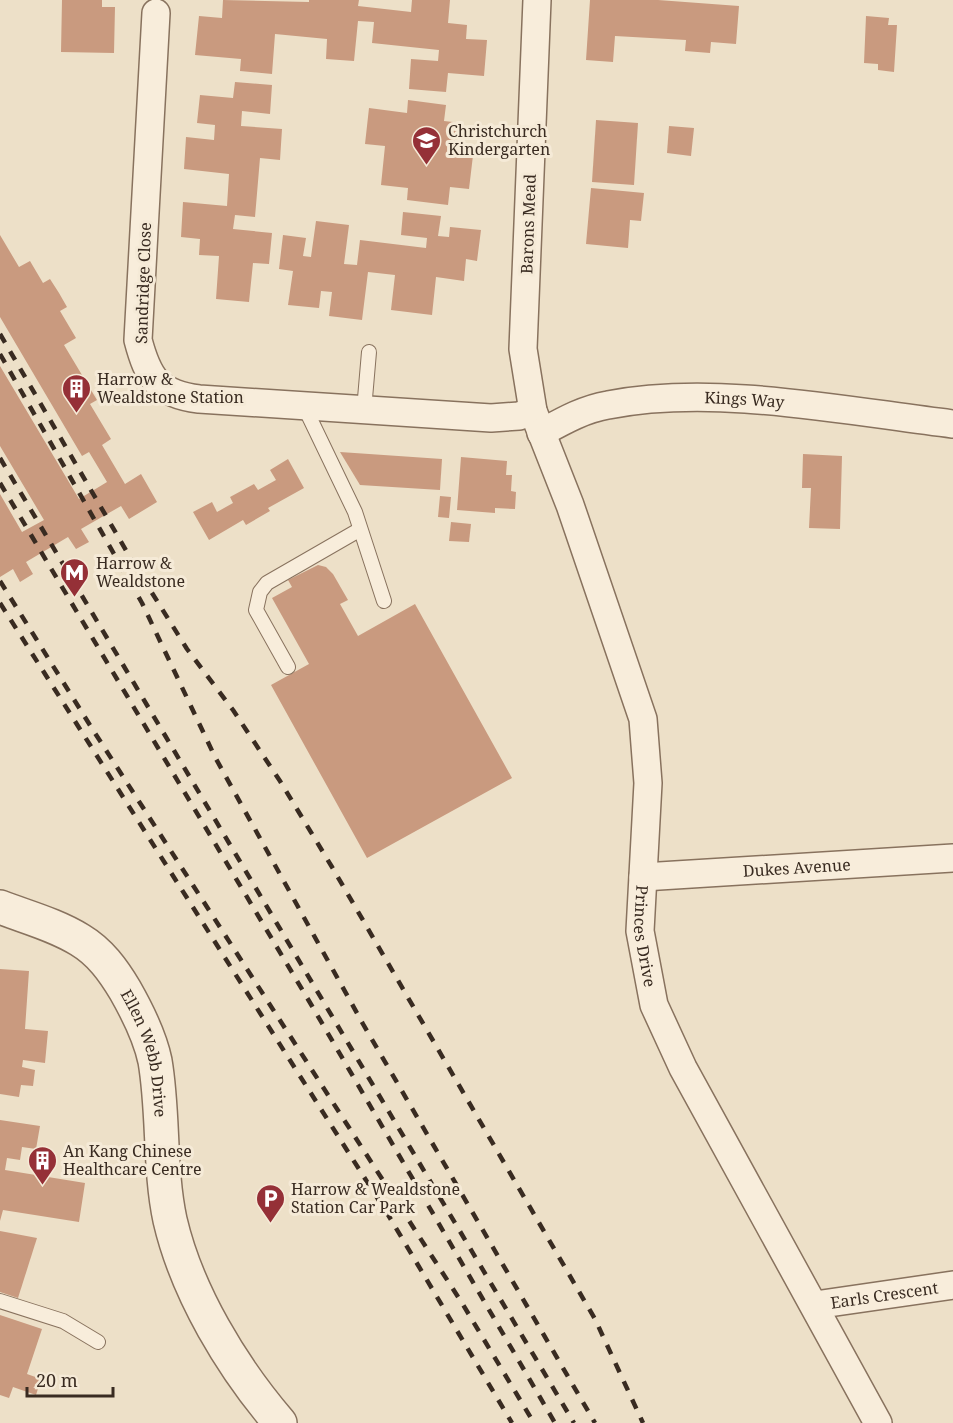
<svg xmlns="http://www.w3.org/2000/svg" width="953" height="1423" font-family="'Noto Serif',serif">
<rect width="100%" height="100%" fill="#ede0c8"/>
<!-- building -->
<g fill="#c99a7f">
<path d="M62,0H102V7H115L114,53L61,52Z"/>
<path d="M223,0L309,2V0H359L358,6L411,12L412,0H450L448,23L467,25L466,39L487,40L484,76L448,73L446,92L409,89L411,59L438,61L439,50L372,43L374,22L358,21L354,61L326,59L327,39L275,34L272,74L240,71L241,59L195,55L199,16L222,18Z"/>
<path d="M590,0H658L739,6L736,44L711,42L710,53L685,51L686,40L615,36L613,62L586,60Z"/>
<path d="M866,16L889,18L888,25H897L894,72L878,70V64L864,63Z"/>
<path d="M235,82L272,85L270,114L242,111L241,126L282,129L280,160L260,158L255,217L235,215L233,229L272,233L269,264L253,263L249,302L216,299L219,256L199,255L200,239L181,237L183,202L227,206L229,174L184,169L186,137L214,140L215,125L197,123L200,95L233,98Z"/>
<path d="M408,100L446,105L444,121L462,123L459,145L474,147L469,189L450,187L448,205L407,200L408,188L381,185L385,146L365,144L369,108L407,113Z"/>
<path d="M596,120L638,123L634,185L592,182Z"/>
<path d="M669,126L694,128L691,156L667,153Z"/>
<path d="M591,188L644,193L641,221L630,220L628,248L586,244Z"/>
<path d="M403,212L441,216L438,236L449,237L450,227L481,230L477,261L466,259L464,281L436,277L432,315L391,310L395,275L368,272L362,320L329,316L332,292L321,291L319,308L288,305L293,271L279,269L283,235L306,238L303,256L311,257L316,221L349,225L344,264L357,265L360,240L426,248L427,238L401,235Z"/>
<path d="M0,235L19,267L30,261L43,283L50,279L59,293L67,307L60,311L76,338L64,345L97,400L90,404L111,439L102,445L125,484L141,474L157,502L129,519L121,506L81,529L89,542L76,549L68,537L26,562L33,574L20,582L13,569L0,577V494L22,532L44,520L0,446V366L79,499L107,482L89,452L82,456L0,317Z"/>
<path d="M340,452L442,459L440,490L360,485Z"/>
<path d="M803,454L842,456L840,529L809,528L811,488H802Z"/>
<path d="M461,457L507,461L506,475H512L511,491L516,492L515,509L495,508V513L457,510Z"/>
<path d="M288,459L304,488L268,508L270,511L246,525L243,520L209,540L193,512L212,502L217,512L233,503L230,497L254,484L258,490L276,480L270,470Z"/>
<path d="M440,496L451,497L449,518L438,517Z"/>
<path d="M451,522L471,524L469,542L449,541Z"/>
<path d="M318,565L326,567L333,574L348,600L340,604L358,636L415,604L512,778L367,858L271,685L309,664L272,598L292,587L288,580Z"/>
<path d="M0,969L29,971L25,1029L48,1031L45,1063L23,1060L22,1067L35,1070L33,1086L21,1085L19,1097L0,1094Z"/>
<path d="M0,1120L40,1126L36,1149L22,1147L20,1160L7,1158L5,1170L85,1183L79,1222L3,1210L0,1221Z"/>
<path d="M0,1231L37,1238L18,1298L0,1292Z"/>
<path d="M0,1315L42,1329L27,1374L41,1379L36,1395L13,1387L9,1398L0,1395Z"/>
</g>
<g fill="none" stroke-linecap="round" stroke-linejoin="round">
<defs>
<g id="service">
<path d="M304,406L355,512L384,601"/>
<path d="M364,410L369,352"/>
<path d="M288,667L256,610L260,592L267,583L359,530"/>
<path d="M0,1301L63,1321L98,1342"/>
</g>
<g id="minor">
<path id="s1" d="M537,0L523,349L533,411L570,505L643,719L648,783L640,931L654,1005L683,1068L878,1423"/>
<path d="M156,13L138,340C148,378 158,394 199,399L491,418L519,416L533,411"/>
<path id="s2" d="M541,433C563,421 584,409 608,405C715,384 845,411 953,424"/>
<path id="s3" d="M643,877L953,858"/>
<path id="s4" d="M815,1305L953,1285"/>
</g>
<g id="tertiary">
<path id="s5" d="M0,907C26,917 56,925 80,940C100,952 113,970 125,990C137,1011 150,1037 155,1061C164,1113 159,1169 170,1220C187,1293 232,1367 280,1423"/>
</g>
</defs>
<!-- service casing -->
<use href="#service" stroke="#88725e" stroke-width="16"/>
<!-- minor casing -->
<use href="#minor" stroke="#88725e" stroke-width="30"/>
<!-- tertiary casing -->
<use href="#tertiary" stroke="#88725e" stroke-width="36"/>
<!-- service -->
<use href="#service" stroke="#f8eddb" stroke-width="14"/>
<!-- minor -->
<use href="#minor" stroke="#f8eddb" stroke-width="27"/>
<!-- tertiary -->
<use href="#tertiary" stroke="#f8eddb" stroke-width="33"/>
<!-- rail -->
<g stroke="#392b21" stroke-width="4.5" stroke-dasharray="10 10" stroke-linecap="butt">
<path d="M0,334L134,564L187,649L233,710L280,781L332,867L595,1319L643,1423"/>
<path d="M0,354L142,603L215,757L363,1024L595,1423"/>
<path d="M0,458L574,1423"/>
<path d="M0,483L312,1006L555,1423"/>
<path d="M0,581L93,730L462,1303L534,1423"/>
<path d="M0,603L390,1218L512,1423"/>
</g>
</g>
<!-- icons -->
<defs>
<symbol id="school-pin" viewBox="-11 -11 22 30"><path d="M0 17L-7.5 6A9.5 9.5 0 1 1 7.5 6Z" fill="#953037" stroke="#f5ead7"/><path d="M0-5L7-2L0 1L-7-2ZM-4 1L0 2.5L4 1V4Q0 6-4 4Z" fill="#fff"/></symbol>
<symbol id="building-pin" viewBox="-11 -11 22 30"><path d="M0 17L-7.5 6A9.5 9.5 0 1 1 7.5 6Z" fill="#953037" stroke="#f5ead7"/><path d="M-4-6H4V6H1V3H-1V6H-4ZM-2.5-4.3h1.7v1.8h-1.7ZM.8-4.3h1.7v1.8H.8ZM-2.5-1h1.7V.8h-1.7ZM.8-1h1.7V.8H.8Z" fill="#fff"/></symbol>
<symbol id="metro-pin" viewBox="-11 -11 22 30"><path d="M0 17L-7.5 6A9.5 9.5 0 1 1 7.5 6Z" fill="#953037" stroke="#f5ead7"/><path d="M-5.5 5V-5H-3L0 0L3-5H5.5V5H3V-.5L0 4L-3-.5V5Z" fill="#fff"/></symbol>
<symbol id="parking-pin" viewBox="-11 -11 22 30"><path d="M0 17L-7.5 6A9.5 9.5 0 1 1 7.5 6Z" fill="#953037" stroke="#f5ead7"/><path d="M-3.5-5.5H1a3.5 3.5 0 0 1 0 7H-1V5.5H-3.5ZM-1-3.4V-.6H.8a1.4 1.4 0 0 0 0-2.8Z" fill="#fff"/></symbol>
</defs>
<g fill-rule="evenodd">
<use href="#school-pin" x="410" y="124" width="33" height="45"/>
<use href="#building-pin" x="60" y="372" width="33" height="45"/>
<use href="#metro-pin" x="58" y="556" width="33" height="45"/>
<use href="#building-pin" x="26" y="1144" width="33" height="45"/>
<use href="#parking-pin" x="254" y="1182" width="33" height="45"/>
</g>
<g text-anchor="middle" stroke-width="6" stroke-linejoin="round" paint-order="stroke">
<!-- poi labels -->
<g font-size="16" fill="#392b21" stroke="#f5ead7" text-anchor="start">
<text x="448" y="137">Christchurch<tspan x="448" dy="18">Kindergarten</tspan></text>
<text x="97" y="385">Harrow &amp;<tspan x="97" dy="18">Wealdstone Station</tspan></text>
<text x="96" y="569">Harrow &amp;<tspan x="96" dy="18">Wealdstone</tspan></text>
<text x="63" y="1157">An Kang Chinese<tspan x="63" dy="18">Healthcare Centre</tspan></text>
<text x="291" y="1195">Harrow &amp; Wealdstone<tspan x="291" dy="18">Station Car Park</tspan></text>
</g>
<!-- street labels -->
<g font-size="16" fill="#392b21" stroke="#f5ead7">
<text transform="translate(528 224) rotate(-88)" y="6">Barons Mead</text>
<text transform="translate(143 283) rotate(-88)" y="6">Sandridge Close</text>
<text dy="6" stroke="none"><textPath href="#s2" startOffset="210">Kings Way</textPath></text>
<text dy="6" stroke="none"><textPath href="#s3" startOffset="154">Dukes Avenue</textPath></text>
<text dy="6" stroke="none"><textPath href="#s1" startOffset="957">Princes Drive</textPath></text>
<text dy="6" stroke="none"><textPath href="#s5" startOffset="222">Ellen Webb Drive</textPath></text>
<text dy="6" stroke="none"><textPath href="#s4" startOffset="70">Earls Crescent</textPath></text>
</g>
</g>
<!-- scale -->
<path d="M27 1387v9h86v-9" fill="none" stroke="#392b21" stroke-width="3"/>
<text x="36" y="1387" font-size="18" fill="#392b21" stroke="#f5ead7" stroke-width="4.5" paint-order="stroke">20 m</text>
</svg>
